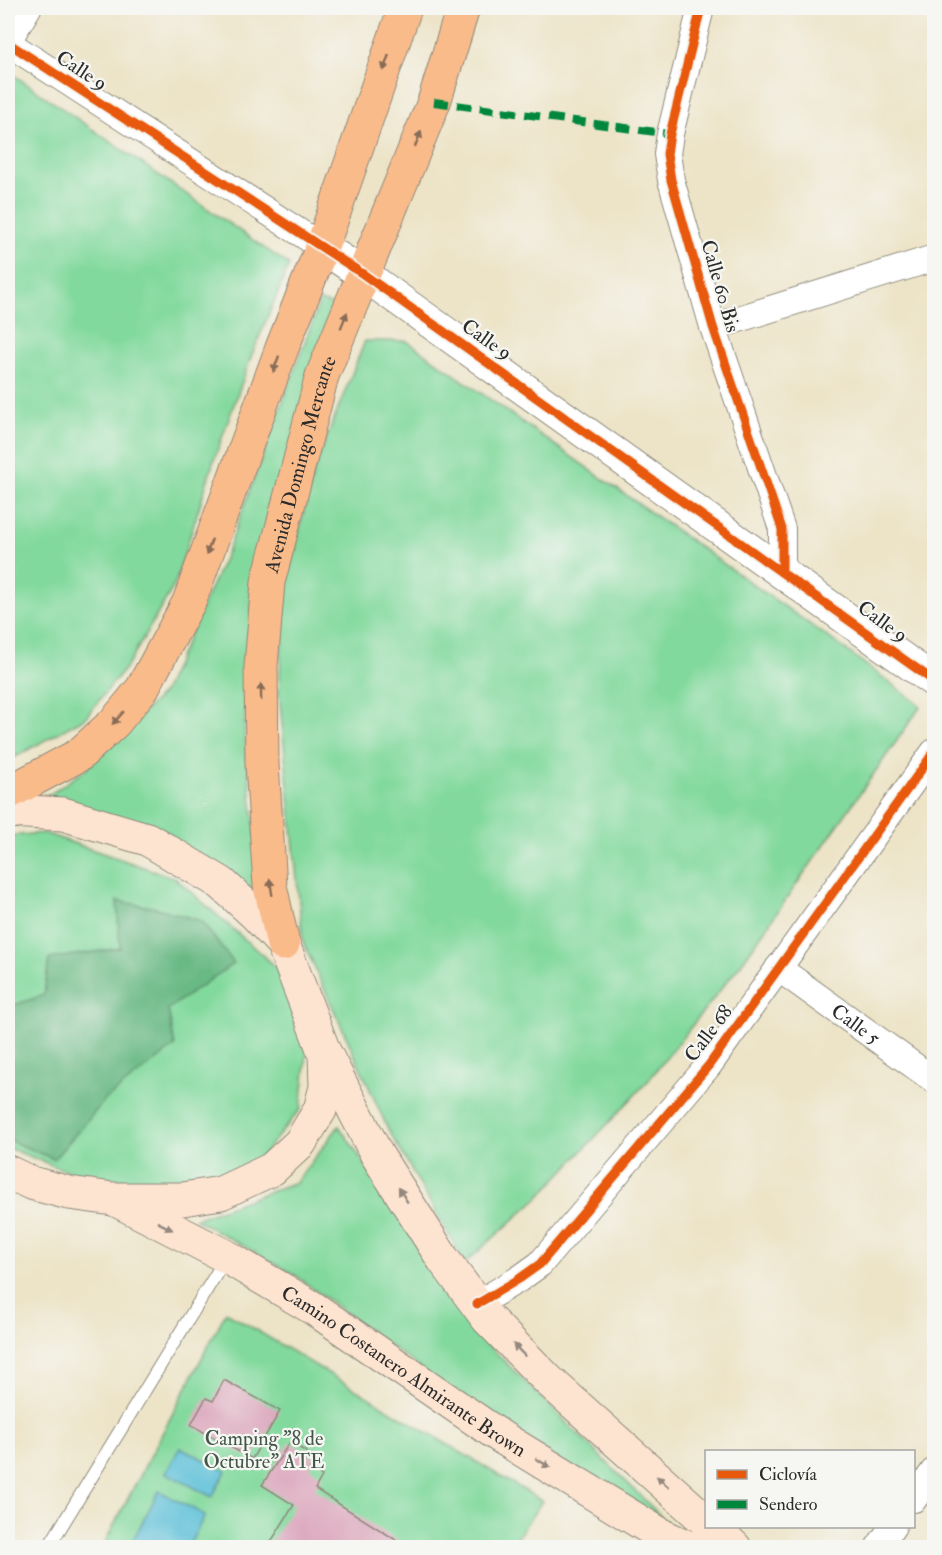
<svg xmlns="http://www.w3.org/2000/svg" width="942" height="1555" font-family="'IM FELL Double Pica',serif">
<rect width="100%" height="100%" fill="#f6f6f2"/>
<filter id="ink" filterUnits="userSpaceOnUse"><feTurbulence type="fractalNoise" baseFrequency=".0167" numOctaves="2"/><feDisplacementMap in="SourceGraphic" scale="12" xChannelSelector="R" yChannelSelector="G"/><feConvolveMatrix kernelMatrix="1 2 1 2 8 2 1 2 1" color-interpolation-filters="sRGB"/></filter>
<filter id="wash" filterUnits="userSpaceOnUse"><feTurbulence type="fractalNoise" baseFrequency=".008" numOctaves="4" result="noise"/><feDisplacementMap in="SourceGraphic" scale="24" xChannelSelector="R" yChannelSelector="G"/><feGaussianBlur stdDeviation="1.35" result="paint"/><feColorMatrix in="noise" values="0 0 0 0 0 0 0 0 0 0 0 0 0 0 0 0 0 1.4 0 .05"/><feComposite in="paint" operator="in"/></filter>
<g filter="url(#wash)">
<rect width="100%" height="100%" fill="#ede4c8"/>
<!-- green -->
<g fill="#82d99d" stroke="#568264" stroke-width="1.5">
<path d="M8,71L289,265L251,357L214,460L175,584L129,663L85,718L8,761Z"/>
<path d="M320,301L337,306L254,575L244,732L264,910L163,829L39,802L85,770L163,693L227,552Z"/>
<path d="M365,341H407L842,647L921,706L741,964L648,1081L539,1197L465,1263L388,1129L303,942L279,692L285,587L316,464Z"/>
<path d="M44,833L175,878L277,968L307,1052L301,1109L253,1166L166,1184L82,1177L8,1148V836Z"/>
<path d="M339,1126L485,1342L681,1536L462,1399L293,1274L195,1219L296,1182Z"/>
<path d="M226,1312L542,1501L511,1547L102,1548Z"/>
</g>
<!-- forest -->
<path fill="#69b984" stroke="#4a7258" stroke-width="1.5" d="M117,901L157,908L201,921L234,963L168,1009L175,1046L106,1099L54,1159L8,1140V1007L44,995L49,959L120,948Z"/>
<!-- water -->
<g fill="#5abfd8" stroke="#427582" stroke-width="1.5">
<path d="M180,1447L226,1471L212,1497L166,1473Z"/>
<path d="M159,1491L205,1515L188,1547H129Z"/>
</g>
<g id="blocks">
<!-- building -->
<g fill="#ddaabf">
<path d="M224,1380L280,1411L252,1459L191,1425L206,1398L213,1401Z"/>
<path d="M290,1442L316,1458L310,1468L322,1476L315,1489L401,1543L398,1548H267L294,1505L262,1485Z"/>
</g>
</g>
</g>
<g filter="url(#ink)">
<use href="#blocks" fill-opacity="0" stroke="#8c887a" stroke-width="1.5"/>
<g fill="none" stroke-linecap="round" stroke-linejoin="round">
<defs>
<path id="service" d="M48,1548L226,1258"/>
<g id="minor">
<path d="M701,8L670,134L667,154L671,180L713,327L782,529V571"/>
<path d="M8,41L28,8"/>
<path d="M8,43L322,247"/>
<path d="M713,327L934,258"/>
<path id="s1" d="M778,968L934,1080"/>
<path d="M477,1304L519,1279L540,1264L709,1065L934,752"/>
<path d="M914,1499L934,1471"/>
<path d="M878,1548L893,1526"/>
</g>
<path id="tertiary" d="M322,247L363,274L934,681"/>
<g id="secondary">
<path d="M8,811L63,814L147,839L221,883L255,914L283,944L325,1054L326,1087L320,1110L300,1143L272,1169L221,1193L183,1199H113L69,1193L31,1183L8,1172"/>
<path d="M326,1055L377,1155L443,1259L488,1319L548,1380L706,1521"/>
<path id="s2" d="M118,1201L227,1257L313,1308L501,1437L663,1536L690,1548"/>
<path d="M712,1526L735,1548"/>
</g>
<g id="primary">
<path d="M8,793L79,755L115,722L142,689L189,602L282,348L322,247L405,8"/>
<path id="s3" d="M283,944L270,886L262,764L261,666L268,582L322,376L434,102L463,8"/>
</g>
</defs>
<!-- service casing -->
<use href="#service" stroke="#8c887a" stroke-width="14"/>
<!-- minor casing -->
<use href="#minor" stroke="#8c887a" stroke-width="28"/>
<!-- tertiary casing -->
<use href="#tertiary" stroke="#8c887a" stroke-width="34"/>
<!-- secondary casing -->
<use href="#secondary" stroke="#8c887a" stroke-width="35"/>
<!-- primary casing -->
<use href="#primary" stroke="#8c887a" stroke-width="35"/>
<!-- service -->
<use href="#service" stroke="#fff" stroke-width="12"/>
<!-- minor -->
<use href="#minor" stroke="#fff" stroke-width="26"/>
<!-- tertiary -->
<use href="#tertiary" stroke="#fff" stroke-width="32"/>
<!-- secondary -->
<use href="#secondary" stroke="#fde4d1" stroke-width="33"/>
<!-- primary -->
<use href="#primary" stroke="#fabb8b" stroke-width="33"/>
<!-- quiet -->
<path stroke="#00873e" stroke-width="8" stroke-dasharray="15 8" stroke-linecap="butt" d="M434,102L670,134"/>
<defs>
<g id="cycleway">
<path d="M701,8L670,134L667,154L671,180L713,327L782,529V571"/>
<path d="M8,43L363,274L934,681"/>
<path d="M477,1304L519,1279L540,1264L709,1065L934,752"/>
</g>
</defs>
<!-- cycleway casing -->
<use href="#cycleway" stroke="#f6f6f2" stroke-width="13"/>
<!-- cycleway -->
<use href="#cycleway" stroke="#e8590c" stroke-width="9"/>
</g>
<!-- one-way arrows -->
<defs><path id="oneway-solid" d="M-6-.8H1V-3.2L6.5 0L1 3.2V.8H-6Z" transform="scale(1.5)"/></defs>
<g fill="#886c56">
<use href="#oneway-solid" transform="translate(386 63) rotate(109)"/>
<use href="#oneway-solid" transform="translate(418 139) rotate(-68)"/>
<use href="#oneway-solid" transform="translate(344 320) rotate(-68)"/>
<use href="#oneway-solid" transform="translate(276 364) rotate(110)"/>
<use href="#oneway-solid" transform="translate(209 547) rotate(110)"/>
<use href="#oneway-solid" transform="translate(261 692) rotate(-91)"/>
<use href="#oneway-solid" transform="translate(118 718) rotate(132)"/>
<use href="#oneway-solid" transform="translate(271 887) rotate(-99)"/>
</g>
<g fill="#94887e">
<use href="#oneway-solid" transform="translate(403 1195) rotate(-122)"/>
<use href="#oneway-solid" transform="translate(165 1226) rotate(27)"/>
<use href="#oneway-solid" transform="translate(519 1350) rotate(-134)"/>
<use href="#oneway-solid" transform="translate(543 1463) rotate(31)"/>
<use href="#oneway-solid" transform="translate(663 1482) rotate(-138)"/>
</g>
</g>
<g text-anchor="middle" stroke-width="4.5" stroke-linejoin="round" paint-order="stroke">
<!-- street labels -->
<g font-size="20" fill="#2b2b2b" stroke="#f6f6f2">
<text transform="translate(82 70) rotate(33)" y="7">Calle 9</text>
<text transform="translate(721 286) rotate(74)" y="7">Calle 60 Bis</text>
<text transform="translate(487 339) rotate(35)" y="7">Calle 9</text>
<text dy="7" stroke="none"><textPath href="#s3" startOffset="486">Avenida Domingo Mercante</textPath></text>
<text transform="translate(883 621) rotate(36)" y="7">Calle 9</text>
<text dy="7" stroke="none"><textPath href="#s1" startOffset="96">Calle 5</textPath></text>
<text transform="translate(708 1033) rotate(-53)" y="7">Calle 68</text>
<text dy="7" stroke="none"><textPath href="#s2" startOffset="333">Camino Costanero Almirante Brown</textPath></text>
</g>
<!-- park labels -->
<g font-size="20" fill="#415648" stroke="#f6f6f2">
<text x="264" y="1445">Camping "8 de<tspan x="264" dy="23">Octubre" ATE</tspan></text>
</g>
</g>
<!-- margin -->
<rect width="942" height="1555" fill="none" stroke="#f6f6f2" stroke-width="30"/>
<!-- legend -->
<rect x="705" y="1450" width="210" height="78" fill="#f6f6f2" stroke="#a5a5a2" stroke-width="1.5"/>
<rect x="717" y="1470" width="30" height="9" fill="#e8590c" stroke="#a5a5a2" stroke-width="1.5"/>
<text x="759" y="1480" font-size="18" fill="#2b2b2b">Ciclovía</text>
<rect x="717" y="1500" width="30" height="9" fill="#00873e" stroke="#a5a5a2" stroke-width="1.5"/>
<text x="759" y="1510" font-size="18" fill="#2b2b2b">Sendero</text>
</svg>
